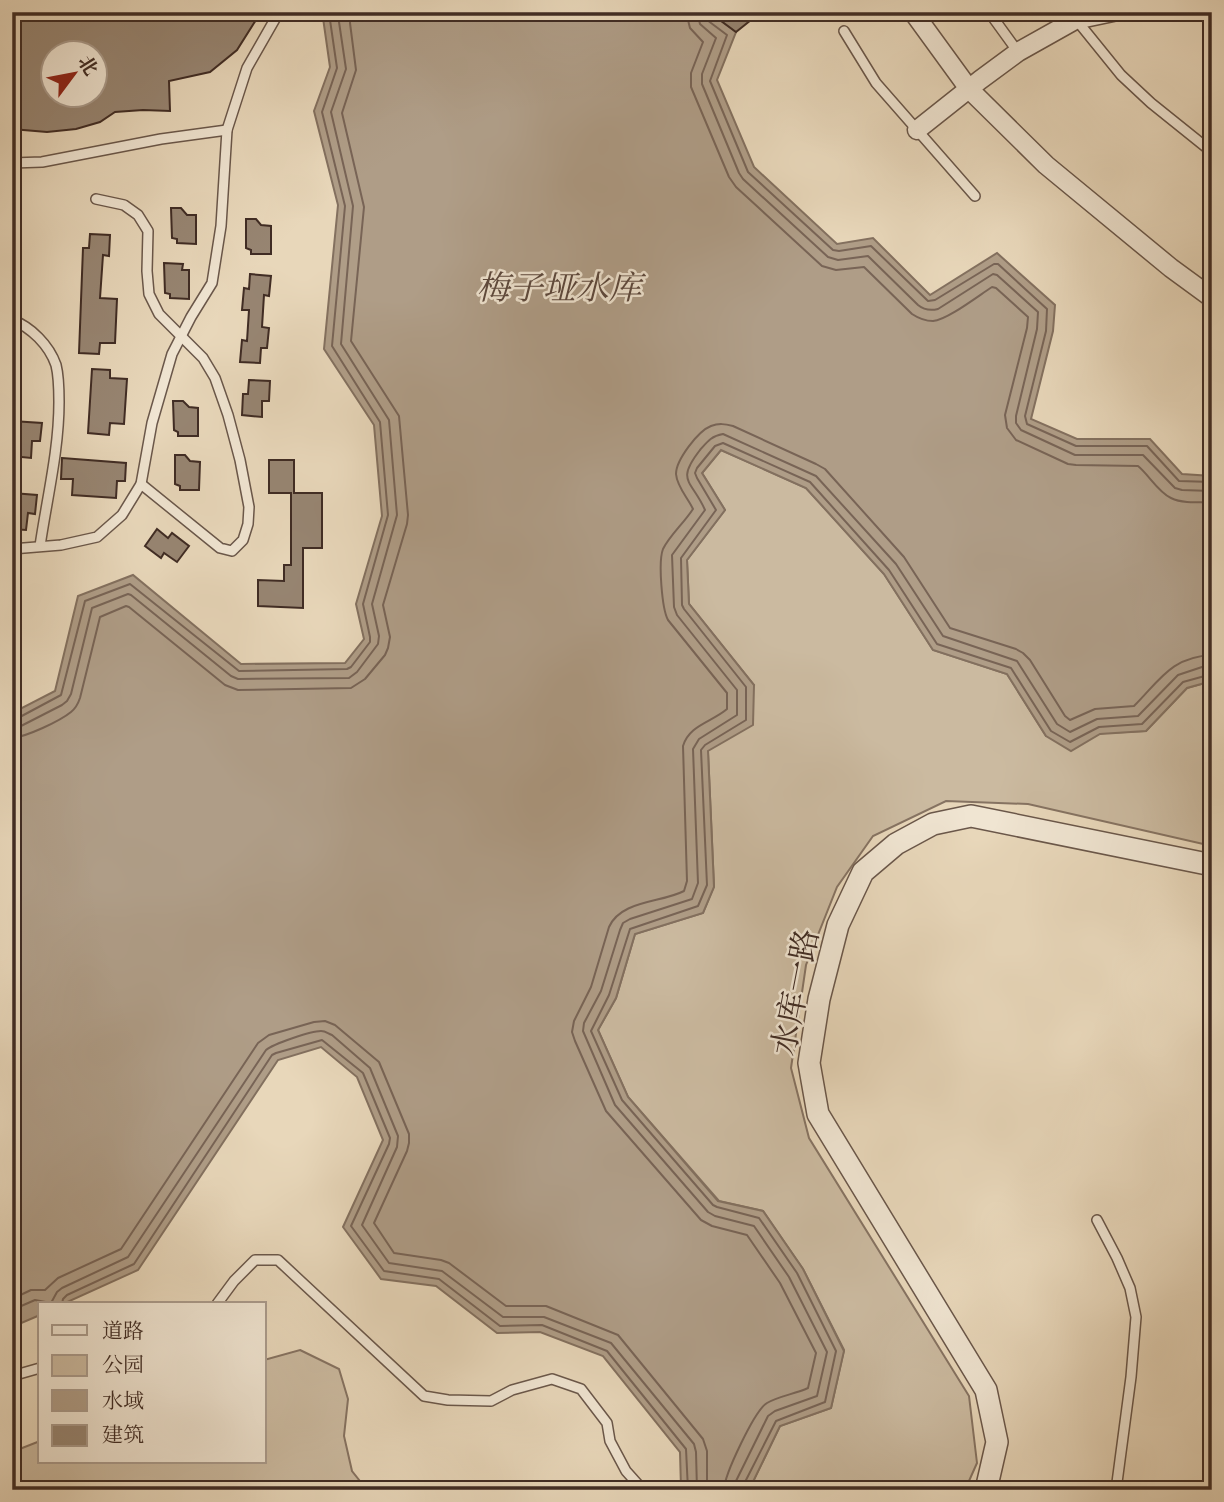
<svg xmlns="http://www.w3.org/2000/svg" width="1224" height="1502" font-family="'EB Garamond','Noto Serif SC',serif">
<rect width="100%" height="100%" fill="#e8d7ba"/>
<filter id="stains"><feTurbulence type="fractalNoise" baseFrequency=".00286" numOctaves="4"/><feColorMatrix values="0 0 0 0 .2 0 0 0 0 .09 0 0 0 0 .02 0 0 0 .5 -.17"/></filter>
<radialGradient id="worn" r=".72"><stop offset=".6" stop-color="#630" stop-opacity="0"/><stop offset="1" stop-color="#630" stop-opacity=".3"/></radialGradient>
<!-- green -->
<g fill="#cbbaa0" stroke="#867362" stroke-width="2">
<path d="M721,450L806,488L884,574L933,650L1007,674L1046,736L1146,731L1187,688L1212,681V846L1028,804L946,801L873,836L837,887L806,965L791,1068L809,1138L969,1396L977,1463L965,1490H749L780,1426L831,1408L844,1350L803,1269L763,1211L719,1201L628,1097L598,1030L616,998L635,934L703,913L714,886L708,751L754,685L689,604L687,560L725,510L702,473Z"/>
<path d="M300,1350L339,1369L348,1399L344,1436L352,1471L367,1490H12V1452L40,1441V1462H264V1360Z"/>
</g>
<!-- water -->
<path fill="#af9d87" stroke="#83705f" stroke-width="2" d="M326,12H709L736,32L717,80L754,167L837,244L873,238L930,295L997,253L1055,305L1053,331L1031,419L1077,439H1150L1182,474L1212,476V681L1187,688L1146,731L1100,734L1071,751L1046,736L1007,674L933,650L884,574L806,488L721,450L702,473L725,510L687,560L689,604L754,685L753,725L708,751L714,887L703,913L635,934L616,998L598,1030L628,1097L718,1201L763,1211L803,1269L844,1351L831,1408L780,1426L749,1490H684L681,1488L680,1452L603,1356L540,1332L497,1333L436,1286L381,1279L343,1227L383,1140L357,1077L321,1047L278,1060L138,1270L63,1304H40V1315L12,1327V713L55,691L78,596L133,575L241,664L345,663L364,639L356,604L382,516L374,425L324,349L338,205L314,111L330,67L323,18Z"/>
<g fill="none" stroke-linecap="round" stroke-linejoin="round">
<!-- shore -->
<g stroke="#786456" stroke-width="2">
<path d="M686,12L690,28L703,42L691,73V87L729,177L736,187L822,266L836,270L864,267L912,314C918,318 925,321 933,321C947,320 978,296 992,287L996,288L1028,317L1027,328L1005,415L1007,428L1016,440L1068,464L1076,465L1138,466C1149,475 1158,492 1171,498C1183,504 1199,502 1212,502"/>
<path d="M697,12L700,24L716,38L702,74V84L739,173L743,179L828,257L838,260L868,256L918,305C924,310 930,311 938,309L993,274L997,275L1038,312L1037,329L1016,416V423L1021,430L1075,455H1143L1175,488L1182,490L1212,491"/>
<path d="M706,12L707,20L727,35L710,81L748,172L833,250L839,251L871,246L928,301L935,300L994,264H998L1047,309L1046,331L1025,416L1027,424L1076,446H1147L1179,481L1212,482"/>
<path d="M12,718H18L61,695L85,601L130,584L239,671L347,669L351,667L370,642V637L363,604L388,515L380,422L332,346L345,206L322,112L337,68L330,20L332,12"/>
<path d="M12,727L21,726L62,705L67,701L71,694L92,608L128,594L131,595L231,676L238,679L349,678L357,672L378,644L379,636L372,604L397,515L389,420L341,344L353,206L331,112L346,69L339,22L341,12"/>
<path d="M12,738C26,737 60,721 71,712C76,708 78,704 80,698L100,617L126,606L129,607L225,685L238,690L351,688L365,679L385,655L388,648L390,637L383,605L407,524L408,515L399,416L351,341L364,207L342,113L356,70L350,23L351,12"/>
<path d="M12,1299L31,1290H45L58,1278L121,1249L258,1043L269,1035L314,1022L325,1021L335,1025L379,1062L409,1134V1143L407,1151L374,1223L394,1253L441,1260L449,1263L506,1306H546L618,1335L703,1439L707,1451V1490"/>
<path d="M62,1304L63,1299L67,1295L134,1264L272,1055L276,1053L322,1040L363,1073L390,1138L389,1144L351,1226L384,1271L439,1279L500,1326L542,1325L607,1351L686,1449L688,1490"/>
<path d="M12,1310L35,1300L51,1303L57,1292L62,1288L128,1257L266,1050C273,1044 311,1031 321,1031C326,1031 327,1033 332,1035L370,1068L398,1136L397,1147L362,1225L389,1263L442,1271L503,1317H544L611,1343L694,1444L696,1452L697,1490"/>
<path d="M724,1490C724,1475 755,1410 767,1403C779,1396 795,1394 808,1388L816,1353L780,1283L747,1235L712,1226L701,1220L606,1111L575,1041L572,1032L574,1021L591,987L609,927C621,900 661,903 684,891L687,881L683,746C689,725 712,722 727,709V693L668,620C662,609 658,562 663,549C670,535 684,523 693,509C688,498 677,487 676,474C676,460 698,431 711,426C719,423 725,424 733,426L816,464L825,469L904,557L950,628L1016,649L1023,653L1030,660L1065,716L1070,720L1095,709L1134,706C1160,680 1171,657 1212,655"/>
<path d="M734,1490L736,1481L768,1416L775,1411L817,1396L827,1352L789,1277L754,1226L715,1216L708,1212L615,1105L583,1031L584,1023L601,991L620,930L623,923L630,919L692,899L698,883L693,749L699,739L737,715V690L677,615L674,607L672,555L705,510C692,480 675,482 700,450C707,442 711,436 723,434L816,476L896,564L943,636L1017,661L1057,724L1070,732L1097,719L1138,716L1178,675L1205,666H1212"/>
<path d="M743,1490L744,1484L776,1421L825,1402L836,1351L797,1273L759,1218L717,1207L713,1205L622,1100L591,1031L609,995L630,929L698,906L707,885L701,750L705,745L746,720V687L684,609L682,605L681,558L716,510L697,478L695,473L697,468L715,446L723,443L810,482L889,570L937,644L1011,668L1051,731L1070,742L1099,727L1142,724L1183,682L1212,674"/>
</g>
</g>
<!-- building -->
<g fill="#978572" stroke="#402c24" stroke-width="2" fill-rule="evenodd">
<path d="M12,12H261L237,50L210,72L169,81L170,111L143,110L115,112L100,122L76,129L47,132L12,129ZM52,52H94V94H52Z"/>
<path d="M709,12H761L736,32Z"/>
<path d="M171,208H181L187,215H196V244L177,243V239L172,238Z"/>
<path d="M246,219H256L261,225L271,226V254H251V250L246,248Z"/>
<path d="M90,234L110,235L109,256L103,255L100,298L117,299L115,343H100L99,354L79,353L83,248H89Z"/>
<path d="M164,263L183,264L182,270H189V299L170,298V294L165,293Z"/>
<path d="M250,274L271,276L269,296L264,295L262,327L269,328L267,348H261L260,363L240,362L242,340L247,341L249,310H242L244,288L249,289Z"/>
<path d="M92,369L110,370V378L127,379L124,424L110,423L109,435L88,433Z"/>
<path d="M249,380L270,381L269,401H262V417L242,415L243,394H248Z"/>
<path d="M173,401H183L189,407L198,408V436H178V432L174,430Z"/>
<path d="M12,421L42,423L40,441H32L31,458L12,456Z"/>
<path d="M175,455H185L190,461L200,462L199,490H180V486L175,484Z"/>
<path d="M62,458L126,463L125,481H117L116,498L72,495L73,479H61Z"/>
<path d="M269,460H294V493H322V548H303V608L258,606V580L284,581V565H291V493H269Z"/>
<path d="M12,493L37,495L35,514L28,513L26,530L12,529Z"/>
<path d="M157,529L168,538L172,533L189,546L177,562L164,553L161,558L145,546Z"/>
</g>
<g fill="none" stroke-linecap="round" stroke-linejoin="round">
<defs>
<g id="service">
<path d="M989,12L1018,52"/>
<path d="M1070,12L1121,75L1151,103L1212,152"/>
<path d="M844,31L876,83L975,196"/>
<path d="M12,163L42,162L161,139L227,130"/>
<path d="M96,199L124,205L138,215L148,231L147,271L149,294L159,314L203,358L215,378L228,415L240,460L249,507L248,524L243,540L232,551L220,548L141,484"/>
<path d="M12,320C31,327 49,345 56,365C59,377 59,390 59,402C59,450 47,498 40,546"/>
<path d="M12,549L61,545L97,537L122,515L141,484L152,423L172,354L191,317L212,283L221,226L227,130L247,68L279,12"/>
<path d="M1097,1220L1117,1258L1130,1288L1136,1317L1131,1377L1116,1490"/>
<path d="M217,1304L234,1281L255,1260H278L424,1396L448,1400L491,1401L512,1390L552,1379L581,1389L607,1423L610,1441L626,1471L643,1490"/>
<path d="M12,1376L40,1368"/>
</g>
<g id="minor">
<path d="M913,12L969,89L1046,165L1171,268L1212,298"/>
<path d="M917,130L980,80L1018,52L1075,20L1113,12"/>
</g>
<path id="tertiary" d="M986,1490L997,1442L986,1390L818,1114L809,1063L819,999L838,925L863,872L896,844L933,824L971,816L1212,865"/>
</defs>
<!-- service casing -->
<use href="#service" stroke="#6a574a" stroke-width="12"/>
<!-- minor casing -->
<use href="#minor" stroke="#6a574a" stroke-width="21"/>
<!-- tertiary casing -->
<use href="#tertiary" stroke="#6a574a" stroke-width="24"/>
<!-- service -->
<use href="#service" stroke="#f0e5d2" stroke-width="9"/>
<!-- minor -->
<use href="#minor" stroke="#f0e5d2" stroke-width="18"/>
<!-- tertiary -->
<use href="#tertiary" stroke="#f0e5d2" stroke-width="21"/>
</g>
<g text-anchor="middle" stroke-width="5" stroke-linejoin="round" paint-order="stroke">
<!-- street labels -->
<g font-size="32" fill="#402c24" stroke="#f0e5d2">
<text transform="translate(795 992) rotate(-79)" y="11">水库一路</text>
</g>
<!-- water labels -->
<g font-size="33" font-style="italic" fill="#5c483d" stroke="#f0e5d2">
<text x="559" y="299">梅子垭水库</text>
</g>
</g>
<!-- margin -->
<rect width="1224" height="1502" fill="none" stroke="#e8d7ba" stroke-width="42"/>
<rect x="14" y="14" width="1196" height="1474" fill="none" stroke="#402c24" stroke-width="3.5"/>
<rect x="21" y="21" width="1182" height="1460" fill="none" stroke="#402c24" stroke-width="2"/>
<!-- legend -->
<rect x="38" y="1302" width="228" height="161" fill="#f0e5d2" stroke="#aa9b8c" stroke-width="2"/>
<rect x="52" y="1325" width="35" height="10" fill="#f0e5d2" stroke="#aa9b8c" stroke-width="2"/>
<text x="102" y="1338" font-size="21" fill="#402c24">道路</text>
<rect x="52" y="1355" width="35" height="21" fill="#cbbaa0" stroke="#aa9b8c" stroke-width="2"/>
<text x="102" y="1372" font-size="21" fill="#402c24">公园</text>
<rect x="52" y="1390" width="35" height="21" fill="#af9d87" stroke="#aa9b8c" stroke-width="2"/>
<text x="102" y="1408" font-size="21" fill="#402c24">水域</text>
<rect x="52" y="1425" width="35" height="21" fill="#978572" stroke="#aa9b8c" stroke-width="2"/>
<text x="102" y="1442" font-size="21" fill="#402c24">建筑</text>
<!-- north arrow -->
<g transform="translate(74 74) rotate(58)"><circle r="33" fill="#f0e5d2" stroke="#aa9b8c" stroke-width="2"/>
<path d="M0-5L12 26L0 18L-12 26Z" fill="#8f2418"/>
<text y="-10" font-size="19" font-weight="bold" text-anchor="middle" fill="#402c24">北</text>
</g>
<rect width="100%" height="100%" filter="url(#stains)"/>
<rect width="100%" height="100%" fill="url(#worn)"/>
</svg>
